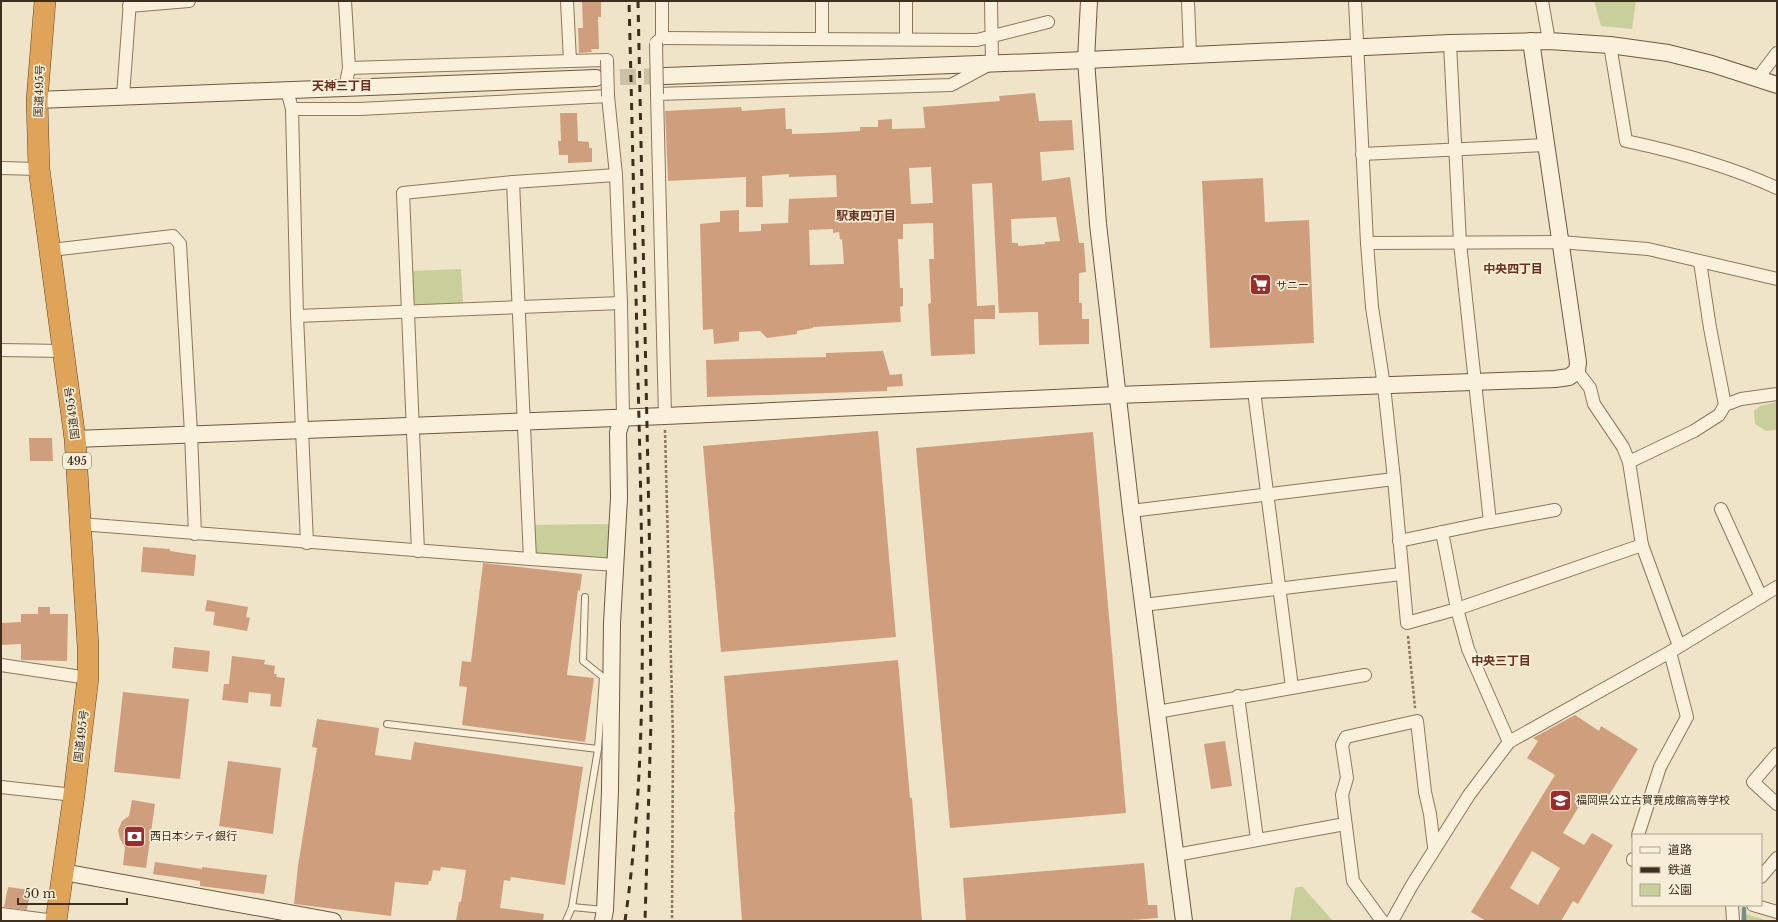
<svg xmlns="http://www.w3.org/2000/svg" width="1778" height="922" font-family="'Libre Baskerville','Noto Sans JP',serif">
<rect width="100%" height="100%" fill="#f0e4c8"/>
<!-- green -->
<g fill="#c9cf9b">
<path d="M1594,1H1636L1632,29L1601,26Z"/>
<path d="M461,269L463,303L412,305L411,271Z"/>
<path d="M1777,402V430L1766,431L1755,424L1754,411L1760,406Z"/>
<path d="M611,524L610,555L605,559L536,554L534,550L533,525Z"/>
<path d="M1302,886L1333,921H1290L1295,888Z"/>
<path d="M1742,913L1769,921H1743Z"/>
</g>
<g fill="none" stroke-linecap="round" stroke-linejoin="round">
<!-- stream -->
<path stroke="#6f938a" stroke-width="4.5" d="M1744,909V921"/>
</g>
<!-- building -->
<g fill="#cf9f7d" fill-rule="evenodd">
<path d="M582,1H601V17H598L599,49H591L592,52L579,53L578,28H583Z"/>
<path d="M1035,93L1039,121L1072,120L1074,150L1040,152L1042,181L1070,177L1079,243H1084L1086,272L1079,273V303H1082V319H1089V344L1039,345L1038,312L999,313L992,183L972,184L977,306L995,305V319H974L975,354L931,356L928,304L931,303L929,259H934L933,223L903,224V239H898L900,288H903V306L900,307L901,322L813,327V328L797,331V334L767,338L760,331L739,332V341L714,344L713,329L703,330L700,224L720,222V211L739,210V232L761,231V224L788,223L789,199L837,197L836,175L789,177V174L762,176L763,207H746V177L668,181L665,111L741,107L742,111L785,108L786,129H792V134L824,133L860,131V127H878V120L892,119V129L925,128L923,107L1000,101L999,96ZM931,167L933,203L911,204L909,168ZM1056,217L1060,241L1045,242V244L1018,246V243H1012L1011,219ZM833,229V233L839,232L840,240L842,239L844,264L810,265L809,230Z"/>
<path d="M560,113H577L578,141L589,142V148H592V162L568,163V155H559L558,141H561Z"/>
<path d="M1263,178L1265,222L1309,220L1314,343L1210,348L1202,181Z"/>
<path d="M883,351L890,375L902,374L903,386L887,387V391L707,397L706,360L826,357V353Z"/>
<path d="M878,431L896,637L721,652L703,446Z"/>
<path d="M1093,432L1126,813L950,828L916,448Z"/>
<path d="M29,438H52L53,461H30Z"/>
<path d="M143,547L170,549V551L196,555L194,576L141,572Z"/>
<path d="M483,563L582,574L580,591L578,590L567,675L594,678L585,742L462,725L467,687L459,686L462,661L471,662Z"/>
<path d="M207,600L248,607L246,617L250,618L247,631L213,625L215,612L205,611Z"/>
<path d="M38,607H50V614H68L67,661L21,660V644L1,645V623L21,622V614H38Z"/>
<path d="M174,647L210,651L208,672L172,668Z"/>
<path d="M232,656L265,660L264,664L275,666L274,674H277L276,677L285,678L281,707L270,706L271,694L249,692L248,703L222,700L224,684H229Z"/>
<path d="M898,660L910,798H912L922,921H742L734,812H735L724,676Z"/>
<path d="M123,692L189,699L180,779L114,772Z"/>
<path d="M1575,715L1599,731L1601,726L1638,749L1604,803L1587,793L1563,833L1584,845L1592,833L1613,845L1578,904L1573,901L1561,921H1486L1471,912L1555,775L1527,758L1538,741L1533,738ZM1532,851L1560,868L1538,905L1510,888Z"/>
<path d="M317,719L379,728L375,755L411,760L414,742L583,767L565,885L511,877L510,881L504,880L500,908L544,914L543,921H456L459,902H461L466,870L441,867L440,871L433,870L431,881H429L428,885L395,882L391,916L294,904L298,866L317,748L312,747Z"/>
<path d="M1225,741L1232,786L1211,789L1204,744Z"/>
<path d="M228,761L281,768L273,834L219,826Z"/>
<path d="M132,800L155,804L146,868L123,865L125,847L120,839L118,830L122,821L129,816Z"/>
<path d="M155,862L202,869V867L267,875L264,894L200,886V881L153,874Z"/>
<path d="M1144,863L1148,905H1157L1158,918L1119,921H966L963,878Z"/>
<path d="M8,887L30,890L27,910L4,907Z"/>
</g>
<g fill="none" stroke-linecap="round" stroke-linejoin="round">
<!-- secondary-tunnel -->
<path stroke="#ccc0a6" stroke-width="16" stroke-dasharray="16 8" stroke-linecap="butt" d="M596,78L665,76"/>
<defs>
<g id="lane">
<path d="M387,724L598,749"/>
<path d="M572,907L604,910"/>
<path d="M566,921L572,907L598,749L603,677L583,661L585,597"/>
</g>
<g id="street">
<path d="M345,1L349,68L345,88"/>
<path d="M567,1L570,61L607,60"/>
<path d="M1188,1L1190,55"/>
<path d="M1355,1L1367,243L1372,307L1384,386L1394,479L1407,623L1457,609L1642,545"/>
<path d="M1542,1L1549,41"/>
<path d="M129,6L189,1"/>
<path d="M662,38L977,40L1048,22"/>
<path d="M822,38V1"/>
<path d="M906,39V1"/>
<path d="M657,42L662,38V1"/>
<path d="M1610,45L1626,141C1678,152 1729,166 1777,188"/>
<path d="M349,68L570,61"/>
<path d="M1758,78L1777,53"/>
<path d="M287,90L292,109L297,316L307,543"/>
<path d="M123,96L130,1"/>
<path d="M292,109H360L608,96L616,175L513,182L403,193L418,551"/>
<path d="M1362,154L1546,145"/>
<path d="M1,168L39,169"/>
<path d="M616,175L621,303L623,417"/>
<path d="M1367,243L1560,242L1648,249L1777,279"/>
<path d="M51,250L173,236L180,244L191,433L195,534"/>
<path d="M1700,262L1710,328L1725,405"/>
<path d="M297,316L621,303"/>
<path d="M1,350L64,351"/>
<path d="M1577,371L1590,388L1594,404L1623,447L1629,462L1642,545L1679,646"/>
<path d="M1254,391L1292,687"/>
<path d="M665,416L657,94L951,85L992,63L991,1"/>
<path d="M1629,462L1694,431L1719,415L1725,405L1741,399L1777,394"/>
<path d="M1721,509L1761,597"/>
<path d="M1131,511L1394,479"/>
<path d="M1490,522L1555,510"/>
<path d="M80,524L530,559L513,182"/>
<path d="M1442,532L1457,609L1468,649L1509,742"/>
<path d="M1399,541L1490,522L1460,243L1450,43"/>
<path d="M530,559L616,565"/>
<path d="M1143,605L1401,574"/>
<path d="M1,665L88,678"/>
<path d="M1238,696L1257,839"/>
<path d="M1157,712L1365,675"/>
<path d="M1777,754L1753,782L1777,804"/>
<path d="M1,787L74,795"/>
<path d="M1638,835L1660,767L1687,717L1670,652"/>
<path d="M1176,855L1345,824"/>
<path d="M1633,859V860"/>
<path d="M1761,877L1777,858"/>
<path d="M1732,905L1733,921"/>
<path d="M1753,905L1777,912"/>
<path d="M1,914L55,921"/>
<path d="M1382,921L1353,881L1342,795L1347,778L1342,745L1346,737L1417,721L1425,792L1430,814L1434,847"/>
<path d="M1392,921L1412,885L1469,795L1509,742L1670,652L1777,587"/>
</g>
<g id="secondary">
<path d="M1089,1L1086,60L1098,224L1131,511L1184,921"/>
<path d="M665,76L1086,60L1450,43L1549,41L1610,45L1668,53L1712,64L1777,85"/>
<path d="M37,100L596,78"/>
<path d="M75,439L665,416L1117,395L1555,379L1569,377L1577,371L1578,362L1531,41"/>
<path d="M63,872L333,921"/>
<path d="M603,921L605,910L610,791L612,623L619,498L618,432L623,417"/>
</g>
<path id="highway" d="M45,1L37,100L39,169L75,439L88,646V678L74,795L56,921"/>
</defs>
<!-- lane casing -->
<use href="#lane" stroke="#8d765c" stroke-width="8"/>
<!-- street casing -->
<use href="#street" stroke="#8d765c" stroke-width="14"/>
<!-- secondary casing -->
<use href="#secondary" stroke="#6f573f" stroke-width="18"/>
<!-- highway casing -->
<use href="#highway" stroke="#5b4430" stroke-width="22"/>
<!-- path -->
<g stroke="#8d765c" stroke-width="2.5" stroke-dasharray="3 2" stroke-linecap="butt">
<path d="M665,430L673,738L672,921"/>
<path d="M1408,636L1415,708"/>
</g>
<!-- lane -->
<use href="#lane" stroke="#faf1dc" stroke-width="6"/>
<!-- street -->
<use href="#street" stroke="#faf1dc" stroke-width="12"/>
<!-- secondary -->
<use href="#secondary" stroke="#faf1dc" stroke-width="16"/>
<!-- highway -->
<use href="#highway" stroke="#e0a458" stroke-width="21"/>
<!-- rail -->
<g stroke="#3d2e20" stroke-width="3" stroke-dasharray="7 7" stroke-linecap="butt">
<path d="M638,1L650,568L651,721L645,921"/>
<path d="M625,921C647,768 643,613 640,459C636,306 633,154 629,1"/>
</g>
<defs>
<g id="street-bridge">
<path d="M656,43L657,94"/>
<path d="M607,60L608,96"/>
</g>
</defs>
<!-- street-bridge casing -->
<use href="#street-bridge" stroke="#8d765c" stroke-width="14" stroke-linecap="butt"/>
<!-- street-bridge -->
<use href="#street-bridge" stroke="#faf1dc" stroke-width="12"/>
</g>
<!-- icons -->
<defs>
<symbol id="supermarket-square" viewBox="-11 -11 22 22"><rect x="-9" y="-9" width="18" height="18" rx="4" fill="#9e2a2b" stroke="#f7eed8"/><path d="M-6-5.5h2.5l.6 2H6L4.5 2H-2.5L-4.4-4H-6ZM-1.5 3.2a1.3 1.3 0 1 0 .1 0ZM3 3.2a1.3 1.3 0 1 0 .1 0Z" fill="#fff"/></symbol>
<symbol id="school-square" viewBox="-11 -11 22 22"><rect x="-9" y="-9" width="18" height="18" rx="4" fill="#9e2a2b" stroke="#f7eed8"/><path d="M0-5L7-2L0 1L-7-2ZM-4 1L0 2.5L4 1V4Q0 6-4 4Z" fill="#fff"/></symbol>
<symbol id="bank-square" viewBox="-11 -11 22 22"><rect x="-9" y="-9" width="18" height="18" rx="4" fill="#9e2a2b" stroke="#f7eed8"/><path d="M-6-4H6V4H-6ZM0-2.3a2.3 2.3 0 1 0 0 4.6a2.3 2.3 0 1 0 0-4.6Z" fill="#fff"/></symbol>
</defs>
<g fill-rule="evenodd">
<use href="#supermarket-square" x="1248" y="272" width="25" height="25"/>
<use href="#school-square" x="1548" y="788" width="25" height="25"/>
<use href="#bank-square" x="122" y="824" width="25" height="25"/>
</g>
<g text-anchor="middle" stroke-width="3.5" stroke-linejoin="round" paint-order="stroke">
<!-- shield labels -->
<rect fill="#f7eed8" stroke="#756857" stroke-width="1" x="63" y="453" width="28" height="16" rx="3"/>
<g font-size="10" font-weight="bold" fill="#3d2e20">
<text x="77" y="465">495</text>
</g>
<!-- street labels -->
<g font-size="11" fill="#3d2e20" stroke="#f7eed8">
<text transform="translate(39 91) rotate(-88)" y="4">国道495号</text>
<text transform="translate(72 413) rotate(-97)" y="4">国道495号</text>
<text transform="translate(81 736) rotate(-83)" y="4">国道495号</text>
</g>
<!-- poi labels -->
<g font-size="11" fill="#3d2e20" stroke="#f7eed8" text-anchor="start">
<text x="1276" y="289">サニー</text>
<text x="1576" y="804">福岡県公立古賀竟成館高等学校</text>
<text x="150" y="840">西日本シティ銀行</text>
</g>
<!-- neighbourhood labels -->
<g font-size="12" font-weight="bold" fill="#6b2e1e" stroke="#f7eed8">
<text x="342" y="90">天神三丁目</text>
<text x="866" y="220">駅東四丁目</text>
<text x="1513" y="273">中央四丁目</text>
<text x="1501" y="665">中央三丁目</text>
</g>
</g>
<!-- border -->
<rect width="1778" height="922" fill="none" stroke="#3d2e20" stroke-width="4"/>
<!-- legend -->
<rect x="1632" y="834" width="130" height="72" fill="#f7eed8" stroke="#ada18e"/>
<rect x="1640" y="847" width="20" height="6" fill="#faf1dc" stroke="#ada18e"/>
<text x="1668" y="854" font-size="12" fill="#3d2e20">道路</text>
<rect x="1640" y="867" width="20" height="6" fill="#3d2e20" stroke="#ada18e"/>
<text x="1668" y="874" font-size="12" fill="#3d2e20">鉄道</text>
<rect x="1640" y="884" width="20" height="12" fill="#c9cf9b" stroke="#ada18e"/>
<text x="1668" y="894" font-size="12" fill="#3d2e20">公園</text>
<!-- scale -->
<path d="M18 898v6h109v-6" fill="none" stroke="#3d2e20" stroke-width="2"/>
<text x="24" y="898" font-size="12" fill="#3d2e20" stroke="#f7eed8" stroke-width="3" paint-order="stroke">50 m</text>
</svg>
